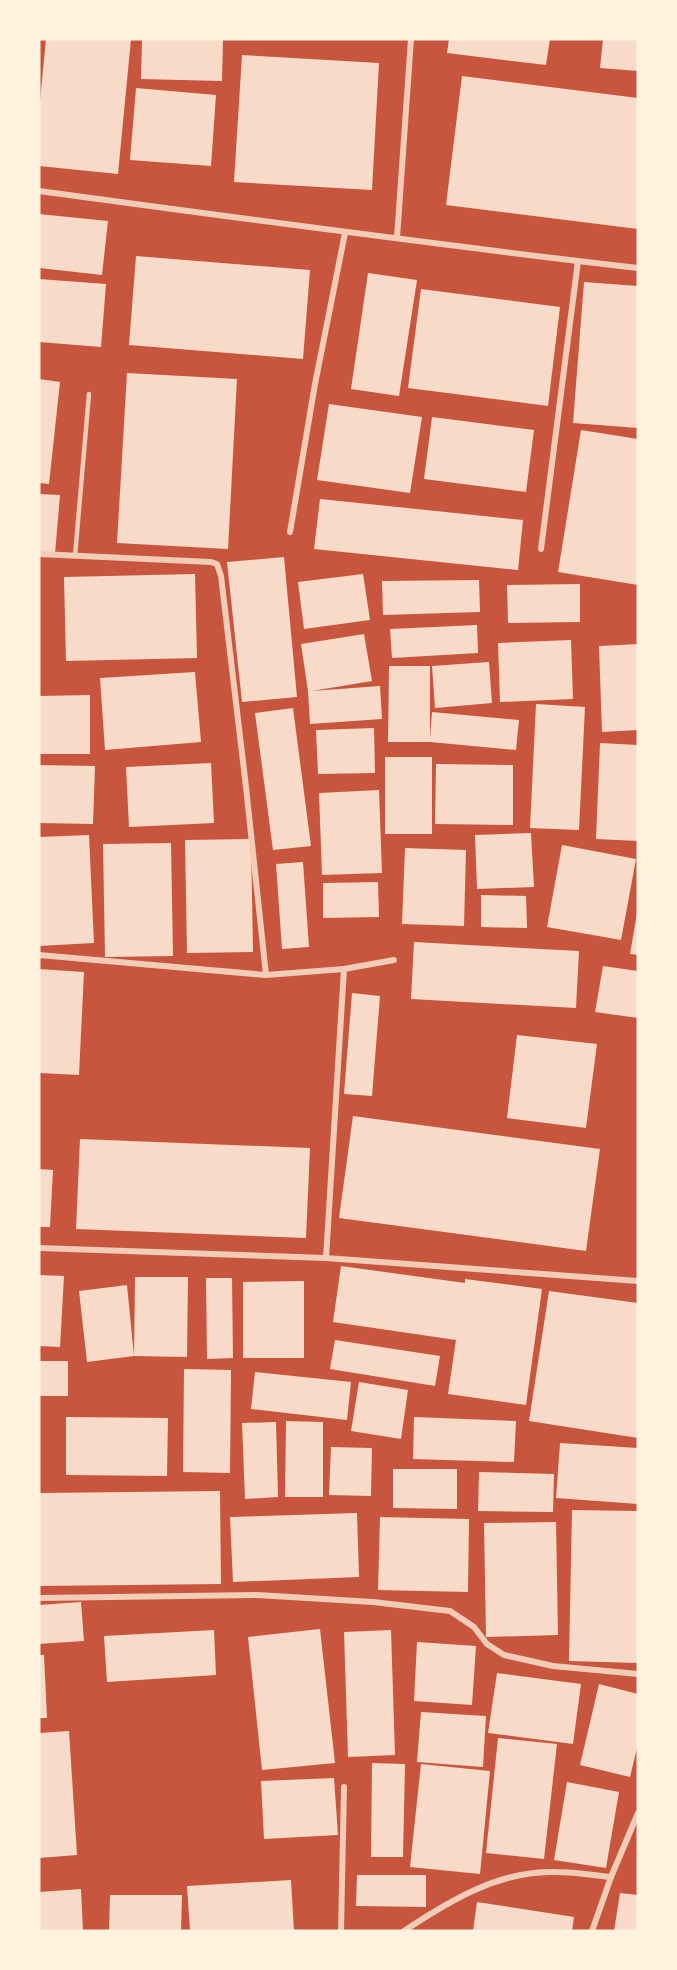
<svg xmlns="http://www.w3.org/2000/svg" width="677" height="1970" font-family="'Fira Sans',sans-serif">
<rect width="100%" height="100%" fill="#c8553d"/>
<!-- building -->
<g fill="#f7dbc8">
<path d="M46,39H131L118,174L39,166V111Z"/>
<path d="M142,39H223L222,81L141,79Z"/>
<path d="M449,39H550L546,65L447,53Z"/>
<path d="M603,39H638V71L600,68Z"/>
<path d="M242,55L379,63L372,190L234,182Z"/>
<path d="M462,76L638,98V229L446,205Z"/>
<path d="M136,88L216,95L211,166L130,160Z"/>
<path d="M39,214L108,221L102,275L39,268Z"/>
<path d="M136,256L310,270L303,359L129,345Z"/>
<path d="M368,273L417,280L399,396L351,389Z"/>
<path d="M39,279L106,284L101,347L39,342Z"/>
<path d="M584,282L638,286V428L573,423Z"/>
<path d="M421,289L560,307L548,406L408,388Z"/>
<path d="M127,373L237,379L228,549L117,543Z"/>
<path d="M39,379L60,382L49,484L39,483Z"/>
<path d="M329,404L422,417L410,493L317,480Z"/>
<path d="M432,417L534,430L526,492L424,479Z"/>
<path d="M581,430L638,439V585L558,572Z"/>
<path d="M39,494L60,495L55,554L39,553Z"/>
<path d="M320,499L523,520L518,570L314,549Z"/>
<path d="M284,557L297,697L242,702L227,562Z"/>
<path d="M195,574L197,658L66,661L64,577Z"/>
<path d="M363,574L370,620L304,629L298,582Z"/>
<path d="M479,580L480,612L383,615L382,581Z"/>
<path d="M580,584V622L508,623L507,585Z"/>
<path d="M477,625L478,653L392,658L390,629Z"/>
<path d="M364,634L372,681L312,691L380,686L382,719L310,724L308,691L301,644Z"/>
<path d="M571,640L573,699L500,702L498,643Z"/>
<path d="M638,644V730L602,732L599,646Z"/>
<path d="M489,662L492,703L435,708L432,666Z"/>
<path d="M389,666H430V738L432,712L519,720L516,750L430,742H388Z"/>
<path d="M195,672L201,742L105,750L100,678Z"/>
<path d="M90,695V754H39V696Z"/>
<path d="M536,704L585,707L579,830L530,828Z"/>
<path d="M293,708L311,846L273,850L255,713Z"/>
<path d="M374,728L375,773L318,774L316,730Z"/>
<path d="M600,743L638,745V841L596,839Z"/>
<rect x="385" y="757" width="47" height="77"/>
<path d="M211,763L214,823L129,827L126,767Z"/>
<path d="M436,764L513,765V825L435,824Z"/>
<path d="M39,765L95,766L93,824L39,823Z"/>
<path d="M379,790L382,873L322,875L319,793Z"/>
<path d="M531,833L534,887L477,889L475,835Z"/>
<path d="M89,835L94,943L39,946V837Z"/>
<path d="M251,839L253,952L187,953L185,840Z"/>
<path d="M171,843L173,956L105,957L103,844Z"/>
<path d="M562,845L636,859L621,940L547,927Z"/>
<path d="M405,848L466,850L464,926L402,924Z"/>
<path d="M303,862L309,947L282,949L276,864Z"/>
<path d="M378,882L379,917L323,918V883Z"/>
<path d="M481,895L526,896L527,928L481,927Z"/>
<path d="M637,913H638V955L630,954Z"/>
<path d="M414,942L579,951L576,1008L411,999Z"/>
<path d="M603,966L638,971V1018L595,1012Z"/>
<path d="M39,969L84,972L79,1075L39,1073Z"/>
<path d="M352,993L380,996L372,1096L344,1094Z"/>
<path d="M517,1035L597,1044L586,1128L507,1118Z"/>
<path d="M353,1116L600,1149L586,1251L339,1218Z"/>
<path d="M80,1139L310,1148L306,1238L76,1229Z"/>
<path d="M39,1169L53,1170L50,1227H39Z"/>
<path d="M341,1266L465,1283V1279L542,1289L526,1405L448,1394L456,1340L333,1322Z"/>
<path d="M39,1275L64,1276L60,1347L39,1346Z"/>
<path d="M135,1277H188L187,1357L134,1356L87,1362L79,1291L127,1285L134,1356Z"/>
<path d="M206,1278H232L233,1358L207,1359Z"/>
<path d="M304,1281V1358H243V1282Z"/>
<path d="M549,1291L638,1303V1438L529,1421Z"/>
<path d="M335,1340L440,1356L435,1386L330,1369Z"/>
<rect x="39" y="1361" width="29" height="35"/>
<path d="M184,1369L231,1370L230,1473L183,1472Z"/>
<path d="M255,1372L351,1382L347,1420L251,1409Z"/>
<path d="M359,1382L408,1390L401,1439L351,1431Z"/>
<path d="M66,1417L168,1418L167,1476L66,1475Z"/>
<path d="M414,1417L516,1421L514,1462L413,1459Z"/>
<path d="M286,1421L323,1422V1497H285Z"/>
<path d="M276,1422L278,1497L245,1499L242,1423Z"/>
<path d="M560,1443L638,1448V1504L556,1498Z"/>
<path d="M331,1447L372,1448L371,1496L329,1495Z"/>
<path d="M393,1469H457V1509L393,1508Z"/>
<path d="M479,1472L554,1474L553,1512L478,1511Z"/>
<path d="M220,1491L221,1584L39,1586V1493Z"/>
<path d="M572,1510L638,1511V1663L569,1661Z"/>
<path d="M357,1513L359,1577L233,1582L230,1517Z"/>
<path d="M380,1517L469,1519L468,1592L378,1590Z"/>
<path d="M556,1522L558,1635L486,1637L484,1523Z"/>
<path d="M81,1602L84,1641L39,1644V1605Z"/>
<path d="M320,1629L335,1763L262,1770L248,1637Z"/>
<path d="M214,1630L216,1675L107,1682L104,1636Z"/>
<path d="M391,1630L395,1755L348,1757L344,1632Z"/>
<path d="M417,1642L476,1646L472,1705L414,1701Z"/>
<path d="M39,1655H44L47,1718H39Z"/>
<path d="M497,1673L581,1684L573,1744L488,1733Z"/>
<path d="M599,1684L638,1694V1744L630,1777L580,1765Z"/>
<path d="M421,1712L486,1716L483,1767L417,1762Z"/>
<path d="M69,1731L77,1855L39,1858V1733Z"/>
<path d="M498,1738L557,1744L544,1859L486,1853Z"/>
<path d="M372,1763L405,1764L403,1857H371Z"/>
<path d="M421,1764L490,1771L480,1874L410,1867Z"/>
<path d="M334,1778L338,1835L264,1839L261,1781Z"/>
<path d="M567,1782L619,1792L606,1868L554,1860Z"/>
<path d="M357,1875H426V1907L356,1906Z"/>
<path d="M291,1880L294,1931H190L187,1886Z"/>
<path d="M81,1889L83,1931H39V1892Z"/>
<path d="M620,1893L638,1895V1931H614Z"/>
<path d="M110,1895H182L181,1931H109Z"/>
<path d="M477,1902L574,1917L572,1931H473Z"/>
</g>
<g fill="none" stroke-linecap="round" stroke-linejoin="round">
<!-- service -->
<path stroke="#f1ccb7" stroke-width="4.5" d="M75,556L89,394"/>
<!-- minor -->
<g stroke="#f1ccb7" stroke-width="6">
<path d="M39,191C238,218 438,245 638,268"/>
<path d="M397,238L411,39"/>
<path d="M290,532L315,384L345,233"/>
<path d="M541,549L578,261"/>
<path d="M39,554L211,562L217,564L221,576L246,787L266,975"/>
<path d="M39,955L266,975L344,969L394,960"/>
<path d="M39,1248L326,1258L638,1281"/>
<path d="M326,1258L344,969"/>
<path d="M39,1598L257,1595L373,1602L450,1611L474,1627L487,1644L504,1655L553,1666L638,1674"/>
<path d="M341,1931L344,1787"/>
<path d="M404,1931C449,1901 500,1870 556,1872C575,1872 593,1875 611,1877"/>
<path d="M592,1931L611,1877L638,1813"/>
</g>
</g>
<!-- border -->
<rect width="677" height="1970" fill="none" stroke="#fff3e0" stroke-width="81"/>
</svg>
